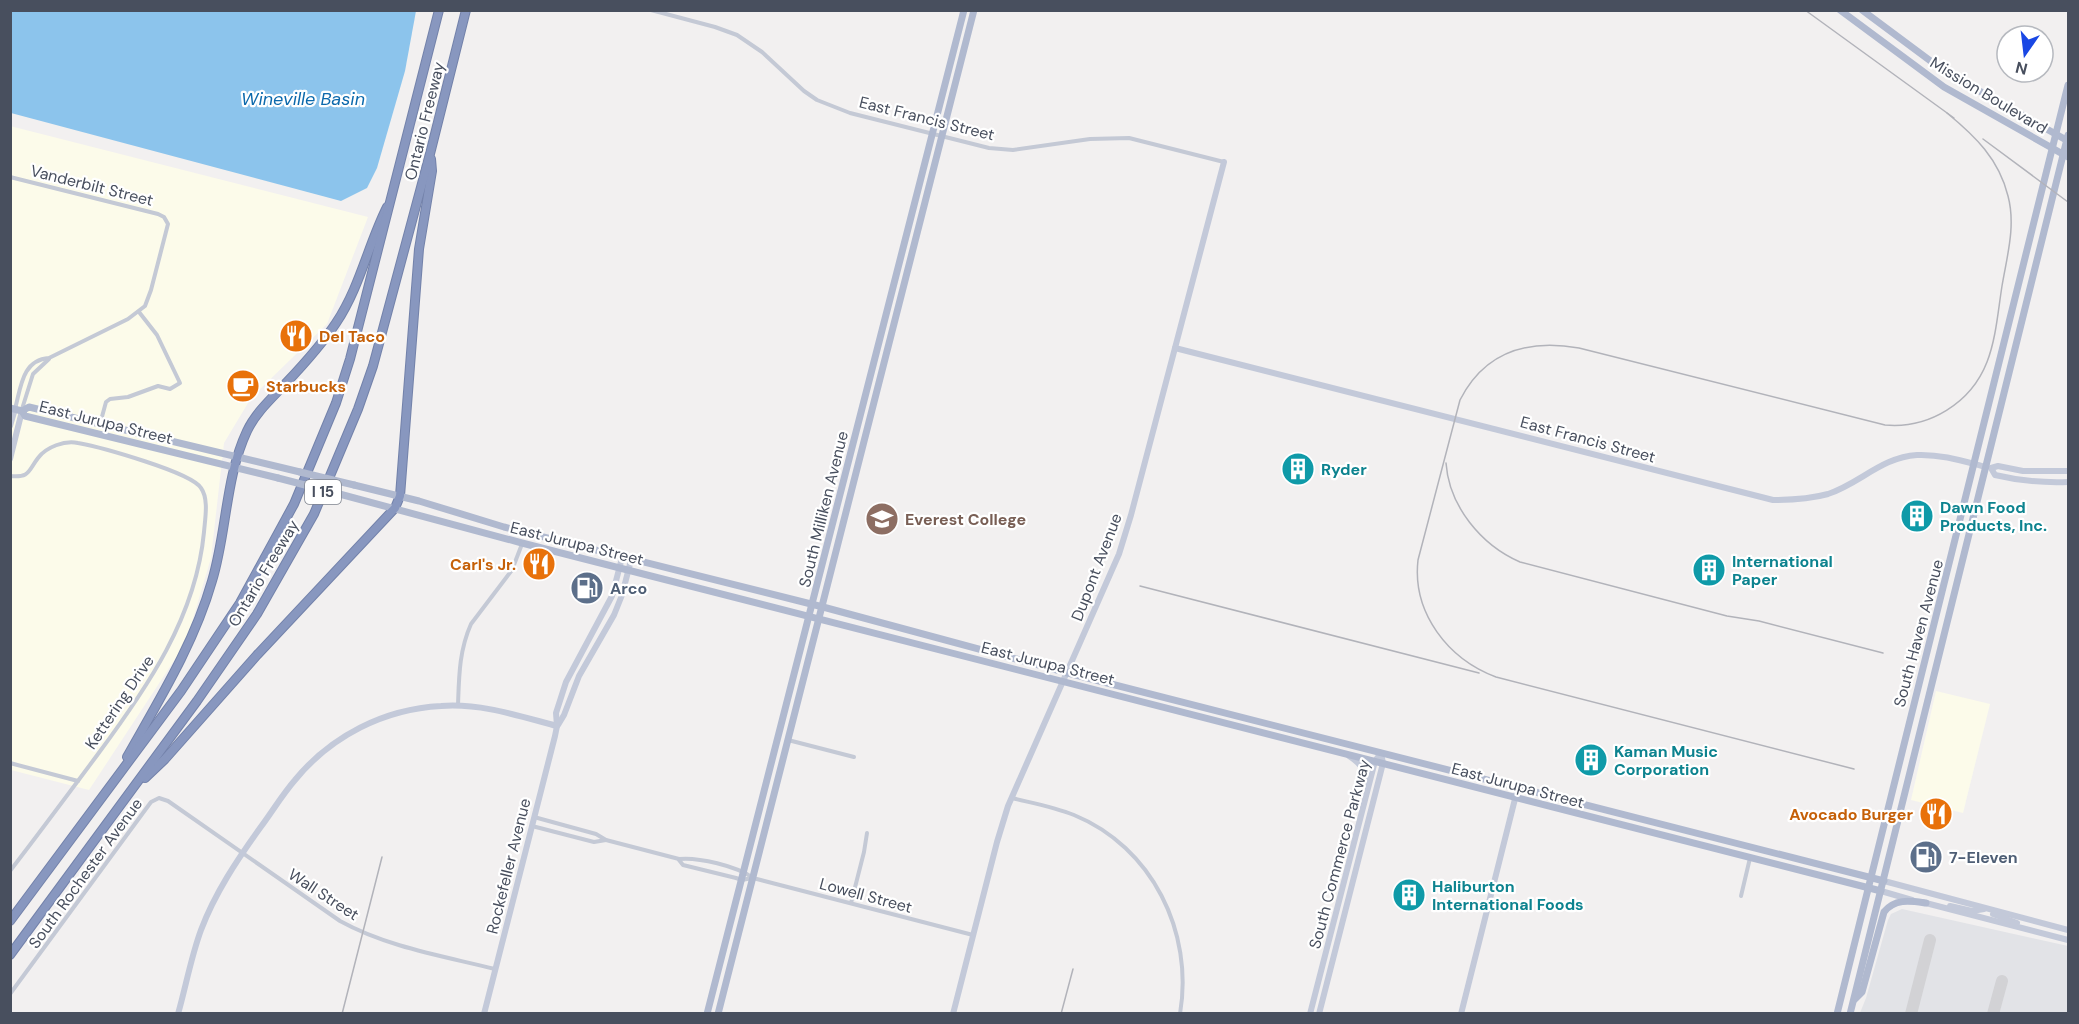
<svg xmlns="http://www.w3.org/2000/svg" width="2079" height="1024" font-family="'DM Sans',sans-serif">
<rect width="100%" height="100%" fill="#f2f0f0"/>
<!-- commercial -->
<g fill="#fcfbea">
<path d="M10,126L368,217L327,324L251,398L224,443L211,558L189,632L179,653L89,790L11,770Z"/>
<path d="M1936,691L1990,704L1963,813L1911,800Z"/>
</g>
<!-- airport -->
<path fill="#e2e3e7" d="M1902,909L2068,946V1013H1860L1866,998L1888,920L1891,914Z"/>
<!-- water -->
<path fill="#8cc4ec" d="M10,11L11,10L416,11L405,71L377,168L367,188L341,201L11,113Z"/>
<g fill="none" stroke-linecap="round" stroke-linejoin="round">
<!-- taxiway -->
<g stroke="#d2d2d5" stroke-width="12">
<path d="M1911,1014L1930,940"/>
<path d="M1993,1014L2002,981"/>
</g>
<defs>
<g id="highway">
<path d="M127,757C159,700 194,644 212,581C227,532 225,478 247,431C256,412 272,398 287,382C304,364 322,344 336,323C360,287 368,245 387,207"/>
<path d="M145,778L165,759L257,655L395,508L400,496L419,249L432,171L431,159"/>
<path d="M10,921L181,691L240,603L294,504L336,403L350,359L439,10"/>
<path d="M10,955L197,701L257,614L314,514L358,409L373,366L431,150L466,10"/>
</g>
</defs>
<!-- highway casing -->
<use href="#highway" stroke="#7382aa" stroke-width="10"/>
<!-- street -->
<g stroke="#c4c9d5" stroke-width="4">
<path d="M651,10L715,27L737,35L762,52L804,91L817,100L850,113L989,148L1013,150L1090,139L1129,138L1224,162"/>
<path d="M10,177L158,214L164,217L168,224L151,290L145,306L128,319L49,358C22,360 21,387 15,409"/>
<path d="M22,409L33,374L49,359"/>
<path d="M100,424L106,402L110,399L128,397L158,386L170,389L180,383L157,335L139,312"/>
<path d="M10,476C30,478 28,471 38,458C46,447 65,440 78,443C100,447 191,472 201,488C209,499 205,519 204,532C196,617 147,688 98,754C69,793 40,832 10,871"/>
<path d="M458,705C459,677 459,651 471,624L512,570L522,544"/>
<path d="M788,740L854,757"/>
<path d="M10,763L78,781"/>
<path d="M1012,798C1032,803 1054,807 1074,815C1152,847 1194,932 1180,1014"/>
<path d="M534,817L596,834L606,840L679,859C698,857 737,866 753,878L973,935"/>
<path d="M532,826L594,842L606,840"/>
<path d="M679,860L683,865L736,878L742,880L752,878"/>
<path d="M1741,896L1750,858"/>
<path d="M851,903L864,852L867,833"/>
<path d="M10,994L151,802L159,798L168,801L340,921C387,947 443,956 495,969"/>
</g>
<!-- secondary -->
<g stroke="#c3c9d9" stroke-width="6">
<path d="M1175,348L1773,500C1791,500 1810,499 1828,494C1859,484 1882,457 1917,455C1941,454 1963,461 1986,467"/>
<path d="M10,426L15,409"/>
<path d="M10,459L22,411"/>
<path d="M2068,471H2023L1998,466L1991,468L1995,475C2020,481 2043,483 2068,482"/>
<path d="M558,725L564,715L579,676L614,615L622,595L631,560"/>
<path d="M1349,756C1360,763 1366,770 1367,783"/>
<path d="M1884,881L2068,930"/>
<path d="M1881,891L1912,900"/>
<path d="M1922,902L2068,940"/>
<path d="M1950,906L1972,911L1984,909"/>
<path d="M1993,914L2017,923"/>
<path d="M178,1014C186,986 191,957 201,930C215,893 237,860 260,828C272,812 282,795 295,780C331,736 384,709 441,706C481,703 519,716 557,726"/>
<path d="M484,1014L555,736L557,726L556,713L566,682L612,596L622,558"/>
<path d="M953,1014L997,842L1008,806L1119,554L1131,515L1224,162"/>
<path d="M1310,1014L1375,761L1381,753"/>
<path d="M1319,1014L1381,771L1383,763L1381,753"/>
<path d="M1461,1014L1518,787"/>
</g>
<!-- primary -->
<g stroke="#b0b9cf" stroke-width="7">
<path d="M1840,10L1944,87L2068,157"/>
<path d="M1862,10L1944,71L2068,141"/>
<path d="M10,408L22,411L25,416L278,478"/>
<path d="M22,411L29,407L300,472"/>
<path d="M354,485L419,501L504,527L823,607L1068,673L1884,881"/>
<path d="M332,492L522,543L1881,891"/>
<path d="M1855,999L1862,992L1884,912C1895,898 1911,901 1926,903"/>
<path d="M707,1014L964,10"/>
<path d="M718,1014L974,10"/>
<path d="M1837,1014L2068,85"/>
<path d="M1850,1014L2068,135"/>
</g>
<!-- highway -->
<use href="#highway" stroke="#8897bf" stroke-width="8"/>
<!-- rail -->
<g stroke="#b2b3ba" stroke-width="1.5">
<path d="M1805,10L1954,118"/>
<path d="M1983,139L2068,202"/>
<path d="M1446,463C1449,506 1481,545 1520,562L1727,616L1759,621L1883,653"/>
<path d="M1140,586L1479,673"/>
<path d="M1854,769L1496,677C1448,659 1412,613 1418,560L1460,400C1485,351 1528,339 1579,348L1885,425C1929,429 1971,403 1987,362C1996,339 1998,311 2002,286C2007,256 2016,226 2008,196C1999,159 1975,136 1947,113"/>
<path d="M342,1014L382,857"/>
<path d="M1061,1014L1073,969"/>
</g>
<!-- primary-bridge -->
<g stroke="#b0b9cf" stroke-width="7">
<path d="M300,472L354,485"/>
<path d="M278,478L332,492"/>
</g>
</g>
<!-- icons -->
<defs>
<symbol id="restaurant-disc" viewBox="-11 -11 22 22"><circle r="9.5" fill="#e8710a" stroke="#fff"/><path d="M-5-6h1v4h1v-4h1v4h1v-4h1v5L-1.5 .5V6h-2V.5L-5-1ZM5-6V6H3V1.5H1.5Q1.5-4 5-6Z" fill="#fff"/></symbol>
<symbol id="cafe-disc" viewBox="-11 -11 22 22"><circle r="9.5" fill="#e8710a" stroke="#fff"/><path d="M-5.5-4.5H6V0H3Q3 3.5 0 3.5H-2.5Q-5.5 3.5-5.5 0ZM3-3.2v2h1.7v-2ZM-6 4.5H4V6H-6Z" fill="#fff"/></symbol>
<symbol id="building-disc" viewBox="-11 -11 22 22"><circle r="9.5" fill="#0f9aa8" stroke="#fff"/><path d="M-4-6H4V6H1V3H-1V6H-4ZM-2.5-4.3h1.7v1.8h-1.7ZM.8-4.3h1.7v1.8H.8ZM-2.5-1h1.7V.8h-1.7ZM.8-1h1.7V.8H.8Z" fill="#fff"/></symbol>
<symbol id="university-disc" viewBox="-11 -11 22 22"><circle r="9.5" fill="#8d6e63" stroke="#fff"/><path d="M0-5L7-2L0 1L-7-2ZM-4 1L0 2.5L4 1V4Q0 6-4 4Z" fill="#fff"/></symbol>
<symbol id="fuel-disc" viewBox="-11 -11 22 22"><circle r="9.5" fill="#5c6f8a" stroke="#fff"/><path d="M-5.5-6h7V0h2V4h1.3V-2.5L3-4.5l.8-.8L6-3V5H2.5V1h-1V6h-7ZM-4.2-4.7v3.2H.2V-4.7Z" fill="#fff"/></symbol>
</defs>
<g fill-rule="evenodd">
<use href="#restaurant-disc" x="277" y="317" width="38" height="38"/>
<use href="#cafe-disc" x="224" y="367" width="38" height="38"/>
<use href="#building-disc" x="1279" y="450" width="38" height="38"/>
<use href="#building-disc" x="1898" y="497" width="38" height="38"/>
<use href="#university-disc" x="863" y="500" width="38" height="38"/>
<use href="#restaurant-disc" x="520" y="545" width="38" height="38"/>
<use href="#building-disc" x="1690" y="551" width="38" height="38"/>
<use href="#fuel-disc" x="568" y="569" width="38" height="38"/>
<use href="#building-disc" x="1572" y="741" width="38" height="38"/>
<use href="#restaurant-disc" x="1917" y="795" width="38" height="38"/>
<use href="#fuel-disc" x="1907" y="838" width="38" height="38"/>
<use href="#building-disc" x="1390" y="876" width="38" height="38"/>
</g>
<g text-anchor="middle" stroke-width="4.5" stroke-linejoin="round" paint-order="stroke">
<!-- shield labels -->
<rect fill="#fff" stroke="#7f848e" stroke-width="1.5" x="305" y="480" width="36" height="24" rx="4.5"/>
<g font-size="15" font-weight="bold" fill="#484f5e">
<text x="323" y="497">I 15</text>
</g>
<!-- street labels -->
<g font-size="16" fill="#484f5e" stroke="#fff">
<text transform="translate(1989 95) rotate(31)" y="6">Mission Boulevard</text>
<text transform="translate(927 118) rotate(14)" y="6">East Francis Street</text>
<text transform="translate(424 121) rotate(-76)" y="6">Ontario Freeway</text>
<text transform="translate(92 185) rotate(14)" y="6">Vanderbilt Street</text>
<text transform="translate(106 422) rotate(14)" y="6">East Jurupa Street</text>
<text transform="translate(1588 439) rotate(15)" y="6">East Francis Street</text>
<text transform="translate(823 509) rotate(-76)" y="6">South Milliken Avenue</text>
<text transform="translate(577 543) rotate(14)" y="6">East Jurupa Street</text>
<text transform="translate(1096 567) rotate(-69)" y="6">Dupont Avenue</text>
<text transform="translate(263 573) rotate(-59)" y="6">Ontario Freeway</text>
<text transform="translate(1918 633) rotate(-75)" y="6">South Haven Avenue</text>
<text transform="translate(1048 663) rotate(14)" y="6">East Jurupa Street</text>
<text transform="translate(119 702) rotate(-56)" y="6">Kettering Drive</text>
<text transform="translate(1518 785) rotate(15)" y="6">East Jurupa Street</text>
<text transform="translate(1339 854) rotate(-75)" y="6">South Commerce Parkway</text>
<text transform="translate(508 866) rotate(-76)" y="6">Rockefeller Avenue</text>
<text transform="translate(85 873) rotate(-54)" y="6">South Rochester Avenue</text>
<text transform="translate(324 894) rotate(33)" y="6">Wall Street</text>
<text transform="translate(866 895) rotate(15)" y="6">Lowell Street</text>
</g>
<!-- food labels -->
<g font-size="16" font-weight="bold" fill="#c56008" stroke="#fff" text-anchor="start">
<text x="319" y="342">Del Taco</text>
<text x="266" y="392">Starbucks</text>
<text x="516" y="570" text-anchor="end">Carl's Jr.</text>
<text x="1913" y="820" text-anchor="end">Avocado Burger</text>
</g>
<!-- culture labels -->
<g font-size="16" font-weight="bold" fill="#0d838f" stroke="#fff" text-anchor="start">
<text x="1321" y="475">Ryder</text>
<text x="1940" y="513">Dawn Food<tspan x="1940" dy="18">Products, Inc.</tspan></text>
<text x="1732" y="567">International<tspan x="1732" dy="18">Paper</tspan></text>
<text x="1614" y="757">Kaman Music<tspan x="1614" dy="18">Corporation</tspan></text>
<text x="1432" y="892">Haliburton<tspan x="1432" dy="18">International Foods</tspan></text>
</g>
<!-- education labels -->
<g font-size="16" font-weight="bold" fill="#785e54" stroke="#fff" text-anchor="start">
<text x="905" y="525">Everest College</text>
</g>
<!-- service labels -->
<g font-size="16" font-weight="bold" fill="#4e5e75" stroke="#fff" text-anchor="start">
<text x="610" y="594">Arco</text>
<text x="1949" y="863">7-Eleven</text>
</g>
<!-- water labels -->
<g font-size="18" font-style="italic" fill="#0c69ac" stroke="#fff">
<text x="303" y="105">Wineville Basin</text>
</g>
</g>
<!-- border -->
<rect width="2079" height="1024" fill="none" stroke="#484f5e" stroke-width="24"/>
<!-- north arrow -->
<g transform="translate(2025 54) rotate(194)"><circle r="28" fill="#ffffff" stroke="#b6b9bf" stroke-width="1.5"/>
<path d="M0-4.5L10 22L0 15L-10 22Z" fill="#1947e4"/>
<text y="-9" font-size="16" font-weight="bold" text-anchor="middle" fill="#484f5e">N</text>
</g>
</svg>
